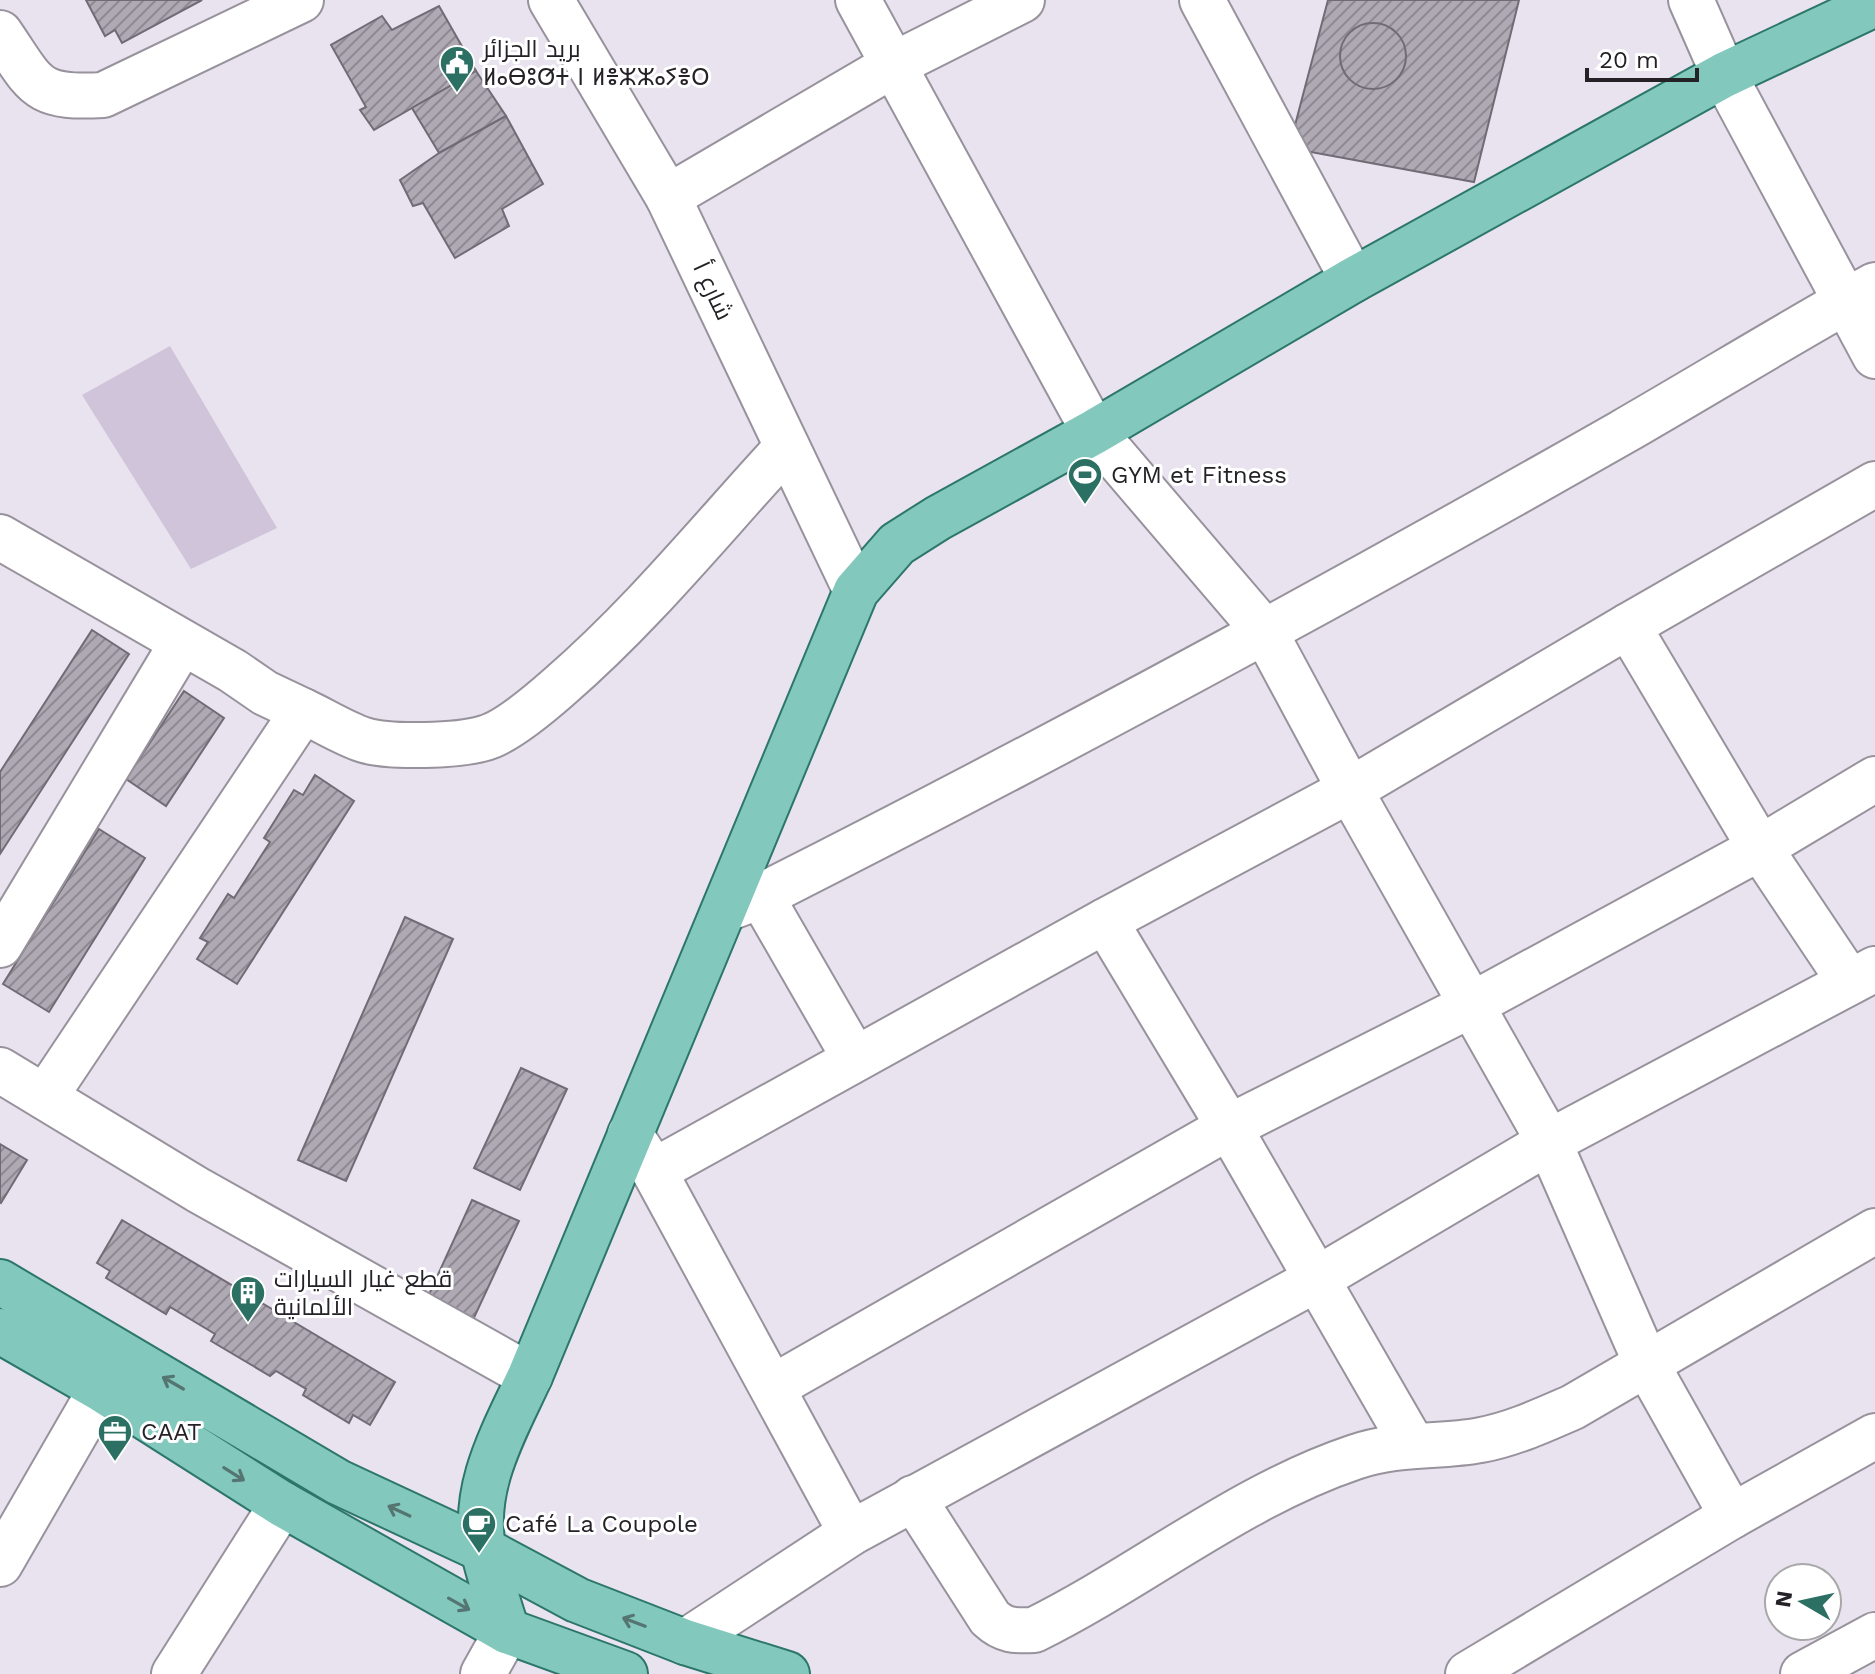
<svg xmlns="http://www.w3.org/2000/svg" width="1875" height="1674" font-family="'Work Sans',Cairo,'Noto Sans Tifinagh',sans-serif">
<defs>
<pattern id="building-hatch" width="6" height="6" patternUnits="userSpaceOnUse" patternTransform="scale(2)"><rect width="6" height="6" fill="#afa9b4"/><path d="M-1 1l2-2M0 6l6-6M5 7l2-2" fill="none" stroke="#8e8992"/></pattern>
</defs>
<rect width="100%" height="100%" fill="#e9e3ef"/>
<!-- pitch -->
<path fill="#d0c4da" d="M170,346L277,528L191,569L82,395Z"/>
<!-- building -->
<g fill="url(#building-hatch)" stroke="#716b75" stroke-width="2">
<path d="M86,0H202L122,43L115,30L105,36Z"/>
<path d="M1328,0H1519L1474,182L1289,148Z"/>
<path d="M439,6L476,71L374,130L360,110L366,107L331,45L382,16L392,30Z"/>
<circle cx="1373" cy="56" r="33"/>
<path d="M476,71L506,116L439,153L412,108Z"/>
<path d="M506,116L543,184L502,209L509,226L455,258L423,203L413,206L400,180L439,153Z"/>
<path d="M92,630L129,654L0,854V772Z"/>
<path d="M184,691L224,718L166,806L126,779Z"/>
<path d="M315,775L354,801L237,984L197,959L208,942L200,938L228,894L234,898L270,842L264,838L294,790L303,795Z"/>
<path d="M99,829L145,858L49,1012L3,984Z"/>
<path d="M405,917L453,939L346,1181L298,1160Z"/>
<path d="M521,1068L567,1089L520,1190L474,1168Z"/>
<path d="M0,1144L27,1160L1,1203L0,1202Z"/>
<path d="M472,1200L519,1221L472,1322L426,1301Z"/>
<path d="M122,1220L395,1382L370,1425L353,1415L349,1423L303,1395L306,1389L276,1371L270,1376L211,1341L215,1334L170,1307L166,1314L106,1278L110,1271L97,1263Z"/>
</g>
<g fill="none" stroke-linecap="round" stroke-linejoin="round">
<defs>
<g id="minor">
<path d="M551,0L668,197L856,591"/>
<path d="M858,0L1094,432L1265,632L1350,790L1549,1142L1646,1363L1732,1516"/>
<path d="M1202,0L1353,280"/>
<path d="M1691,0L1724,75L1875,356"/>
<path d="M0,33C36,85 34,99 103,95L301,0"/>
<path d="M668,197L893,65L1022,0"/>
<path d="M0,537L233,671L265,693L303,711L45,1097"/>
<path d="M1628,626L1760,848L1849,981"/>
<path d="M303,711C323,720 343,733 364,740C390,748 459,746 485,738C507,732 543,701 560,686C644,613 712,528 787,447"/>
<path d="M761,896C1052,749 1338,594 1621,433C1706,384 1789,333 1875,285"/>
<path d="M734,906L761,896L855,1059"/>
<path d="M1105,921L1229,1127L1412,1444"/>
<path d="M0,945L182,643"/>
<path d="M0,1070L198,1190L530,1376"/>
<path d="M630,1134L654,1171L1105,921L1350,790L1628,626L1875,484"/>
<path d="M654,1171L851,1533"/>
<path d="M773,1387L1229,1127L1471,1005L1760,848L1875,779"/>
<path d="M913,1498L990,1618C1004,1631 1015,1631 1034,1630C1143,1576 1239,1496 1355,1457C1398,1442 1439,1448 1481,1440C1513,1434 1543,1420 1573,1407L1875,1231"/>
<path d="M0,1564L101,1389"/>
<path d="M685,1642L851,1533L1317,1279L1549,1142L1875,969"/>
<path d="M174,1674L282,1504"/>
<path d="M483,1674L507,1631"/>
<path d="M1468,1674L1732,1516L1875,1436"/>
<path d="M1803,1674L1875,1635"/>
</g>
<g id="major">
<path d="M0,1282L338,1482L484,1550L577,1600L685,1642L787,1674"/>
<path d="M0,1331L101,1389L282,1504L507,1631L625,1674"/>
<path d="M507,1631C499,1605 490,1579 484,1553C470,1489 504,1432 530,1376L856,591L897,544L938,518L1094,432L1353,280L1724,75L1875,4"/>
</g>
</defs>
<!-- minor casing -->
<use href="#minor" stroke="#98929d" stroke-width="48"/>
<!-- major casing -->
<use href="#major" stroke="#2c766b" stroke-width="48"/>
<!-- minor -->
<use href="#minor" stroke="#fff" stroke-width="44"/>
<!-- major -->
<use href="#major" stroke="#83c8bc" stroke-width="44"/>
</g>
<!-- one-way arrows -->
<defs><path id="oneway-shaft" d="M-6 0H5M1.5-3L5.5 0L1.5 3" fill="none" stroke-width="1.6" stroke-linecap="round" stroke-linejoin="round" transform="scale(2)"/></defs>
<g stroke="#547572">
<use href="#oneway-shaft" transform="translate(173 1383) rotate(-150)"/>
<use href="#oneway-shaft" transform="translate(234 1474) rotate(32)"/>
<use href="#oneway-shaft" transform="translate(399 1511) rotate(-155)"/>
<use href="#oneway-shaft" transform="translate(459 1604) rotate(29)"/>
<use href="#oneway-shaft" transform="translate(634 1622) rotate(-159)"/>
</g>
<!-- icons -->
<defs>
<symbol id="civic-pin" viewBox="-11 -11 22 30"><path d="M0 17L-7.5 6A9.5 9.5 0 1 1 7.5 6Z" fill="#2b7063" stroke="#fff"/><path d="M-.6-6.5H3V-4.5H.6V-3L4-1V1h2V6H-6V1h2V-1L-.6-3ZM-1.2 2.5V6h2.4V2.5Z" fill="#fff"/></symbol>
<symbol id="stadium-pin" viewBox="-11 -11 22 30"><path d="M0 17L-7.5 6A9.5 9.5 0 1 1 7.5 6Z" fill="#2b7063" stroke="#fff"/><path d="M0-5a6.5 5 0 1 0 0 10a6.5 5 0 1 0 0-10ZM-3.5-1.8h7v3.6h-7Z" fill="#fff"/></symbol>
<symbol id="building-pin" viewBox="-11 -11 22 30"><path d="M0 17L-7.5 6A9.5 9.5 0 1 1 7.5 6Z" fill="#2b7063" stroke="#fff"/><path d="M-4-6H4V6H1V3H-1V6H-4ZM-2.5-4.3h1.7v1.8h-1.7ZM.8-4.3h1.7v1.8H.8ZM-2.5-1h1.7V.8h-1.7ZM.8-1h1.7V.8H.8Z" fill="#fff"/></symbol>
<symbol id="office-pin" viewBox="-11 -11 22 30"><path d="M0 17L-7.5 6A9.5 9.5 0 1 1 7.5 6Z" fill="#2b7063" stroke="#fff"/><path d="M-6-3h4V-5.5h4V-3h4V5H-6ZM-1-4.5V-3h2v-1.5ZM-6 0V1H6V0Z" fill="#fff"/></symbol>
<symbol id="cafe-pin" viewBox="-11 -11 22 30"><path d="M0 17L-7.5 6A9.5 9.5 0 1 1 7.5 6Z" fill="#2b7063" stroke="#fff"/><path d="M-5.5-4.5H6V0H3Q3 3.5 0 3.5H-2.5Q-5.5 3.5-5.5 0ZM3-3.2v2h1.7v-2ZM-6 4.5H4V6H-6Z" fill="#fff"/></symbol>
</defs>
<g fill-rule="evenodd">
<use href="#civic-pin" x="437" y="43" width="40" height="54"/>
<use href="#stadium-pin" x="1065" y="455" width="40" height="54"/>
<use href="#building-pin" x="228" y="1273" width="40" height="54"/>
<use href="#office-pin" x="95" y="1412" width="40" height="54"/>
<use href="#cafe-pin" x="459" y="1504" width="40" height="54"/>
</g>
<g text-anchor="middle" stroke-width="6" stroke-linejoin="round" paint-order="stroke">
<!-- poi labels -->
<g font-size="24" fill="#252227" stroke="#fff" text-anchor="start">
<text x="483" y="57">بريد الجزائر<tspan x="483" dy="28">ⵍⴰⴱⵓⵚⵜ ⵏ ⵍⴻⵣⵣⴰⵢⴻⵔ</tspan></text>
<text x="1111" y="483">GYM et Fitness</text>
<text x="274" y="1287">قطع غيار السيارات<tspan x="274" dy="28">الألمانية</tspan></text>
<text x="141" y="1440">CAAT</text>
<text x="505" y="1532">Café La Coupole</text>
</g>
<!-- street labels -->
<g font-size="24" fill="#252227" stroke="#fff">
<text transform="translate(713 291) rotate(65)" y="8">شارع أ</text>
</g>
</g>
<!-- north arrow -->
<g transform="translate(1803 1602) rotate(279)"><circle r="38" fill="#ffffff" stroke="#a8a7a9" stroke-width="2"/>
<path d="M0-6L14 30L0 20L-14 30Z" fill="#2b7063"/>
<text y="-12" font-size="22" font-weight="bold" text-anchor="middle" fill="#252227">N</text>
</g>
<!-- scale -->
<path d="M1587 68v12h110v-12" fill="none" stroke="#252227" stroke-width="4"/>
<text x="1599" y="68" font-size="24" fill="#252227" stroke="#ffffff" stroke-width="6" paint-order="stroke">20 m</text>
</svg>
